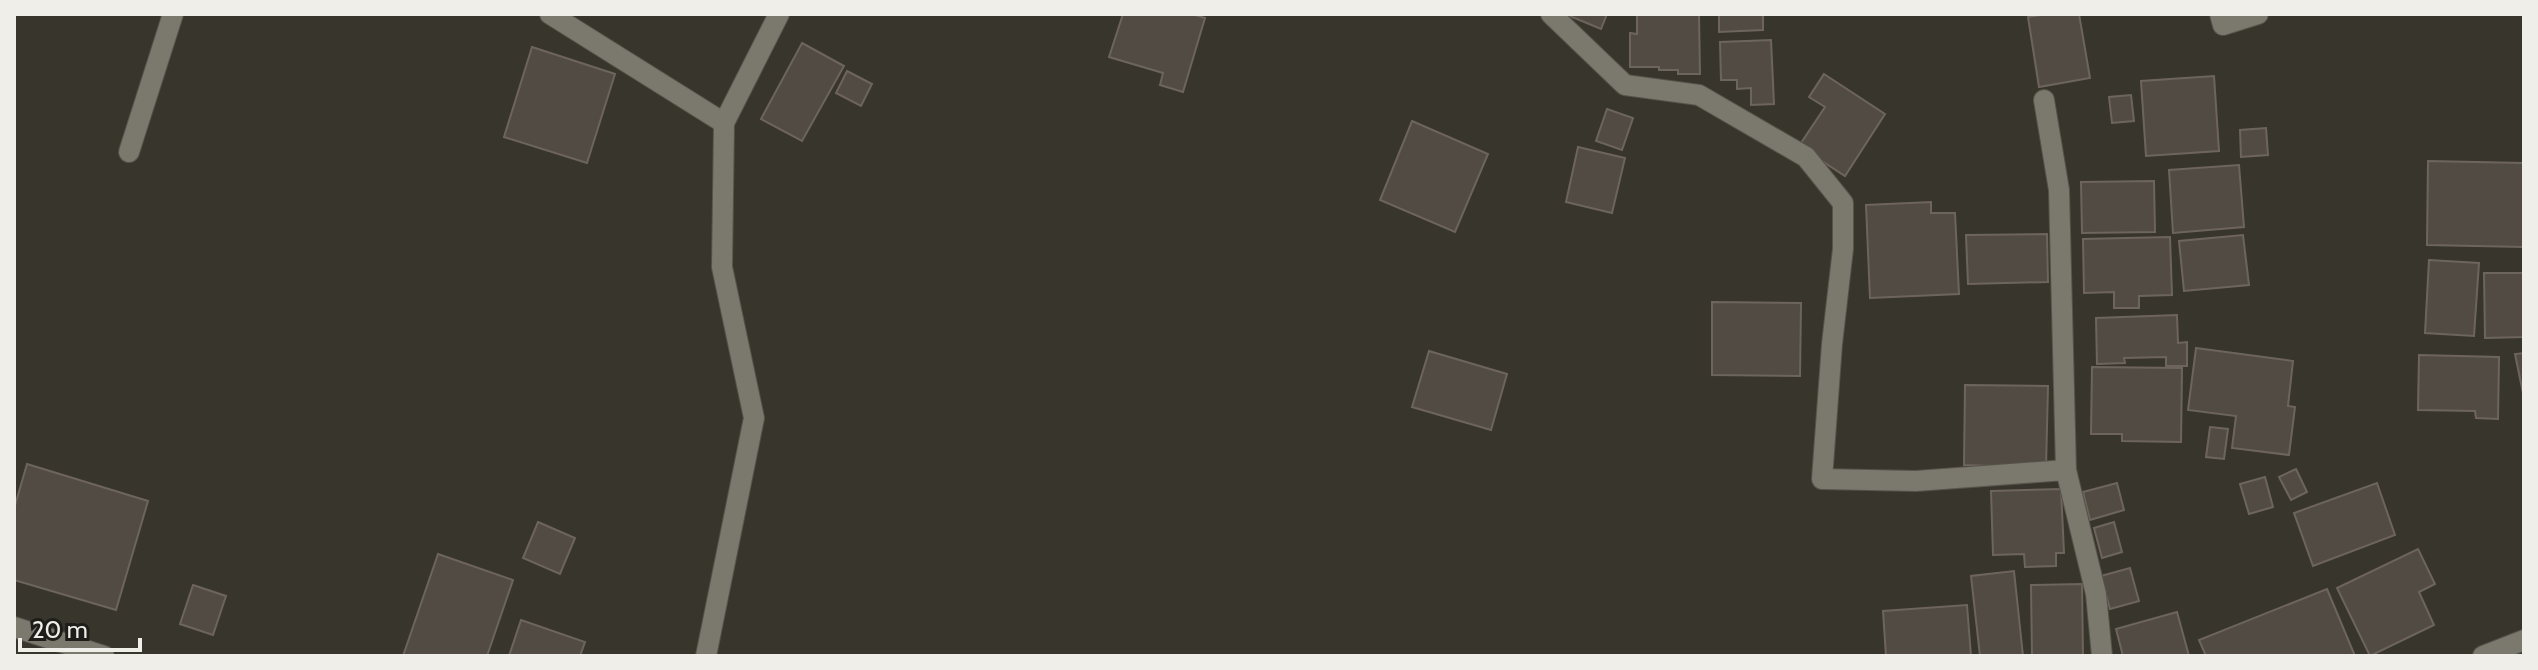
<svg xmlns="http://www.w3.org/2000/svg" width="2538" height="670" font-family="Cabin,sans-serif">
<rect width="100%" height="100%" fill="#38352c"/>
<!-- building -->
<g fill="#524b43" stroke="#6d655d" stroke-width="2">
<path d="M1123,14H1192L1205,18L1183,92L1160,85L1163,73L1109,57Z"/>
<path d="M1565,14H1607L1601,29Z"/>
<path d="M1637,14H1699L1700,74H1678V70H1659V67H1630V33L1637,34Z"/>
<path d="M1719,14H1763V30L1719,32Z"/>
<path d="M2047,14H2079L2090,78L2039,87L2028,17Z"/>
<path d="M1771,40L1774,104L1751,105V88L1737,89V80H1721L1720,42Z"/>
<path d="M802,43L844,66L802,141L761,119Z"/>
<path d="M532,47L615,74L587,163L504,137Z"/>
<path d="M847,71L872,84L861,106L836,93Z"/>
<path d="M1824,74L1885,114L1845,176L1799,146L1825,107L1809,97Z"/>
<path d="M2214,76L2219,151L2146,156L2141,81Z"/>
<path d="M2131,95L2134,121L2112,123L2109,97Z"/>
<path d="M1607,109L1633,118L1622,150L1596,141Z"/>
<path d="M1412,121L1488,154L1455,232L1380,200Z"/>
<path d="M2266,128L2268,155L2241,157L2240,130Z"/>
<path d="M1578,147L1625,158L1612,213L1566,202Z"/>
<path d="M2428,161L2524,163V247L2427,245Z"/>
<path d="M2239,165L2244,227L2173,233L2169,170Z"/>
<path d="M2154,181L2155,232L2082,233L2081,182Z"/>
<path d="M1931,202V213H1955L1959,294L1870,298L1866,205Z"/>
<path d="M2047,234L2048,282L1968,284L1966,235Z"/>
<path d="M2243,235L2249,285L2184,291L2179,241Z"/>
<path d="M2170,237L2172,295L2139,296V308H2114V292L2084,293L2083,239Z"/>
<path d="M2429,260L2479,263L2474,336L2425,333Z"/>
<path d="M2484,273H2524V337L2485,338Z"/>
<path d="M1712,302L1801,303L1800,376L1712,375Z"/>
<path d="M2177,315L2178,343L2187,342V366H2166V357L2124,358L2125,363L2097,364L2096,318Z"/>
<path d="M2196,348L2293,361L2288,406L2295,407L2289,455L2232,448L2236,416L2188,410Z"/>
<path d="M1429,351L1507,374L1491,430L1412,407Z"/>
<path d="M2524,353V398L2515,354Z"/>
<path d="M2419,355L2499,357L2498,419L2476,418L2475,411L2418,410Z"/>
<path d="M2092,367L2182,368L2181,442L2122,441V434H2091Z"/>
<path d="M1965,385L2048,386L2046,468L1964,465Z"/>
<path d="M2210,427L2228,429L2224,459L2206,457Z"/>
<path d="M27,464L148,501L116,610L14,580V509Z"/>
<path d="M2296,469L2307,492L2291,500L2279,477Z"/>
<path d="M2265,477L2273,507L2249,514L2240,484Z"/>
<path d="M2117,483L2124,510L2090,520L2083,492Z"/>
<path d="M2377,483L2395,535L2313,566L2294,513Z"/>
<path d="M2061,489L2064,553H2056V566L2025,567L2024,554L1993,555L1991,491Z"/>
<path d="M538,522L575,538L560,574L523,558Z"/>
<path d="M2114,522L2122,552L2102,558L2094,528Z"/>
<path d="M2418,549L2435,584L2419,592L2434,625L2370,656L2337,588Z"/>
<path d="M438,554L513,580L487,656H403Z"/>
<path d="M2130,568L2139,601L2110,609L2101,576Z"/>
<path d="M2014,571L2023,656H1980L1971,576Z"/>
<path d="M2082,584L2083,656H2032L2031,585Z"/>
<path d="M193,585L226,596L213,635L180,624Z"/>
<path d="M2327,589L2355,656H2206L2199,640Z"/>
<path d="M1967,605L1971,656H1886L1883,611Z"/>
<path d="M2177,612L2189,656H2123L2116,629Z"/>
<path d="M521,620L585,642L580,656H509Z"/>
</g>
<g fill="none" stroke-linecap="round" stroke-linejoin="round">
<defs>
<g id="service">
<path d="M550,14L724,123"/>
<path d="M129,152L173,14"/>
<path d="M706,656L754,418L722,267L724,123L779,14"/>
</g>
<g id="minor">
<path d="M1551,14L1625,85L1699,95L1806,157L1843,203V249L1832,344L1822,479L1916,481L2066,470L2096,594L2102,656"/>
<path d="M2220,14L2223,25L2258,14"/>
<path d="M2044,100L2059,190L2066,470"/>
<path d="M14,627L104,656"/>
<path d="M2483,656L2524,640"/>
</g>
</defs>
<!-- service casing -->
<use href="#service" stroke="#55534b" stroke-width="22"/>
<!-- minor casing -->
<use href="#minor" stroke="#55534b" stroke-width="22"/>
<!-- service -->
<use href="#service" stroke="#7b786e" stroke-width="20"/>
<!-- minor -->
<use href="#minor" stroke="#7b786e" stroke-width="20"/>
</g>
<!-- border -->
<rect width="2538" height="670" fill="none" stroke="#f0eee9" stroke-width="32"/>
<!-- scale -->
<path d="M20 638v12h120v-12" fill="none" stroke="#f0eee9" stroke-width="4"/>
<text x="32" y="638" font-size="24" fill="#f0eee9" stroke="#1e1d19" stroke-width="6" paint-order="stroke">20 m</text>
</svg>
